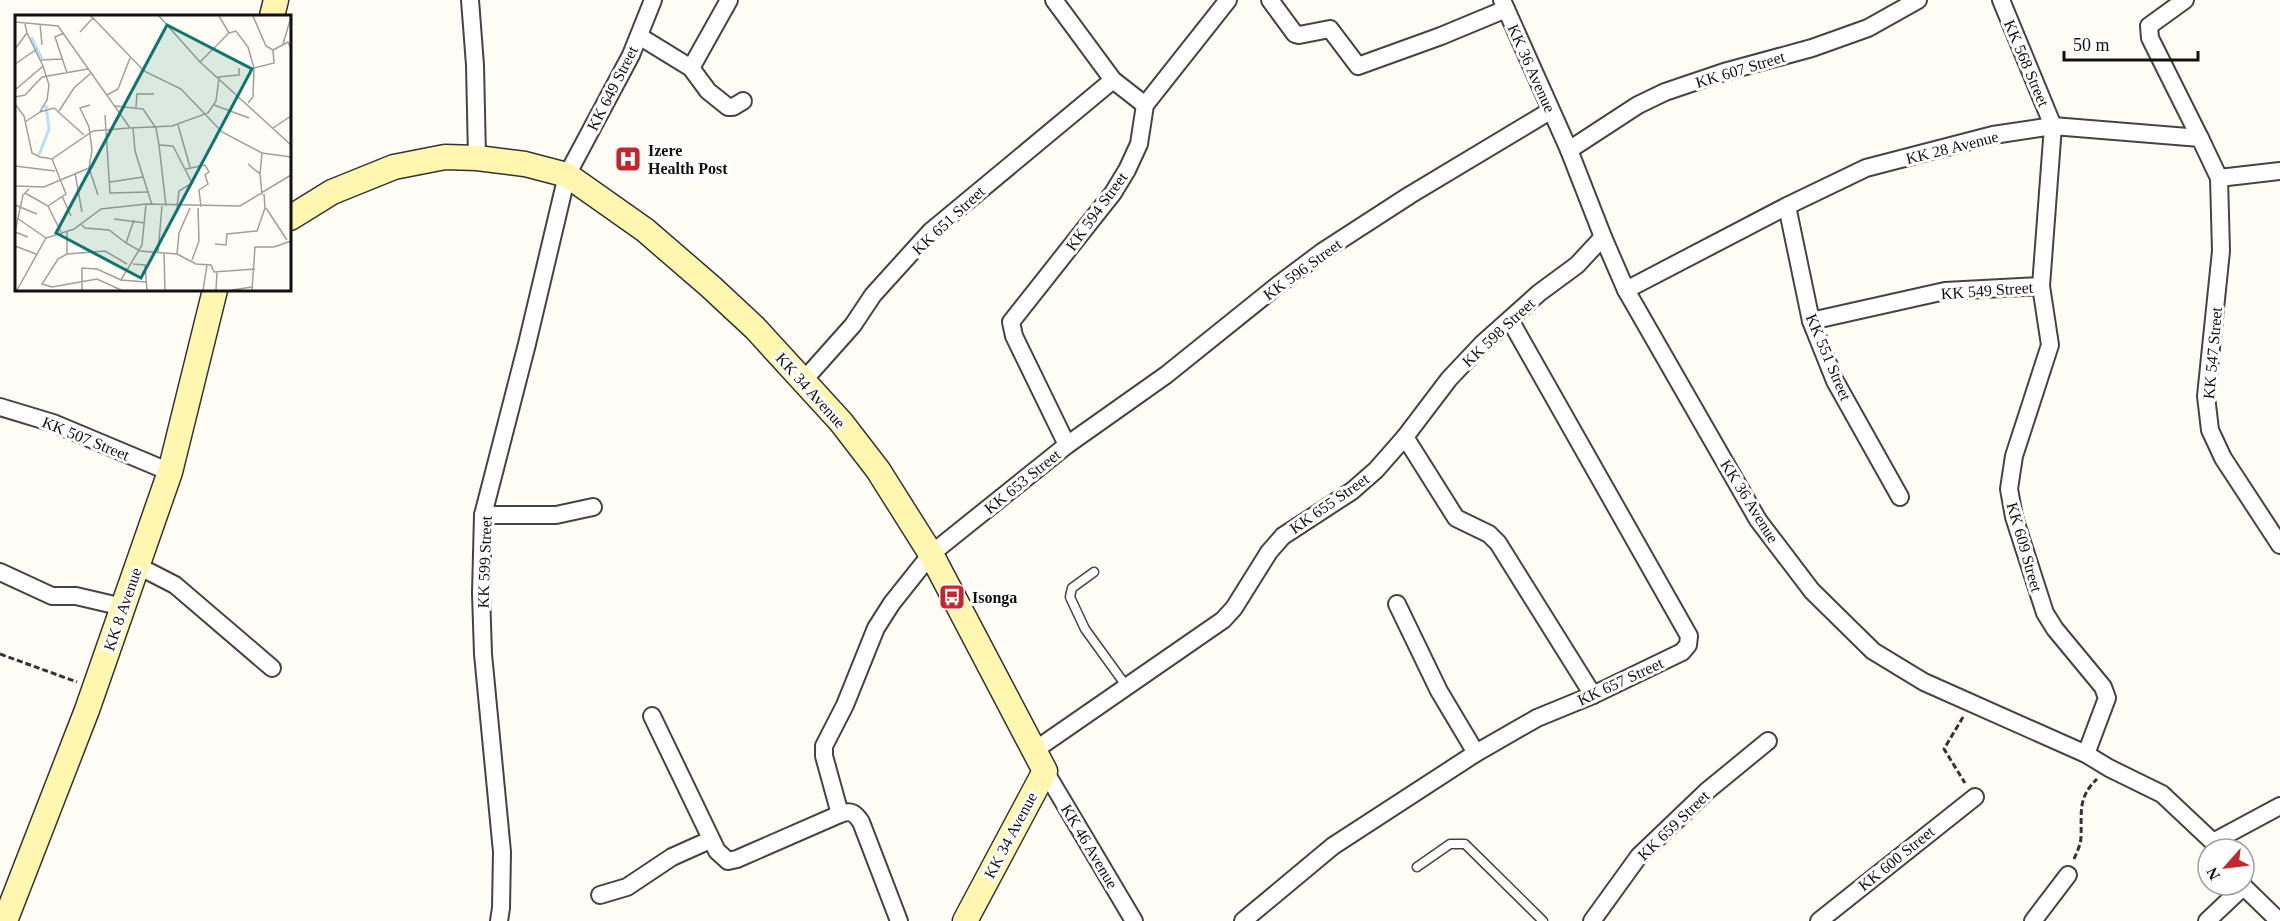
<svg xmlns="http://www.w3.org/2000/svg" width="2280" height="921" font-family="Georgia,serif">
<rect width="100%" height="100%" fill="#fffdf5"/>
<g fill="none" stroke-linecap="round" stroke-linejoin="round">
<defs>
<g id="lane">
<path d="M1094,572L1072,588L1070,597L1085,629L1127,687"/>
<path d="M1417,867L1450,844H1465L1543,921"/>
</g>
<g id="street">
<path d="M470,0L475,65L477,158"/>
<path d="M1054,0L1113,80L1145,105"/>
<path d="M1270,0L1295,34L1299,35L1330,29L1358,66L1441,36L1506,9"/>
<path d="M1502,0L1569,150L1603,237L1626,290L1758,520L1812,591L1873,651L1924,682L2086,754L2109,768L2162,794L2213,842L2218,849"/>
<path d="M2185,0L2149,26L2150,38L2200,138"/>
<path d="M639,36L691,68L708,91L728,107H733L743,101"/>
<path d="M691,68L729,0"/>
<path d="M1569,150L1638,105L1665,92L1724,72L1812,48L1868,28L1918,0"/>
<path d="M2219,178L2221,251L2206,396L2210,430L2223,458L2280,545"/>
<path d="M1787,206L1811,321L1835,381L1900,497"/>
<path d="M2041,286L2050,345L2014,456L2009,489L2014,517L2045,613L2055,629L2103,687L2107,698L2086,754"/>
<path d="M1626,290L1787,206L1866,168L1993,135L2053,126L2200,138L2219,178L2280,171"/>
<path d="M1811,321L1945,291L2041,286L2053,126L2001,0"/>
<path d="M804,380L853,325L873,295L930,232L1113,80"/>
<path d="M0,407L53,423L170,472"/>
<path d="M1405,437L1456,518L1489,534L1498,543L1593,695"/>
<path d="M1067,445L1166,375L1278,285L1322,252L1410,195L1550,111"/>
<path d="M483,515H556L593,507"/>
<path d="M138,566L175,585L272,668"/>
<path d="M0,572L52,596H76L123,607"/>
<path d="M1397,604L1439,691L1476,753"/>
<path d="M652,716L717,851L728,861L737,859L840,814C851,810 855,813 861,822L899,921"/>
<path d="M1035,750L1223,620L1234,608L1269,552L1283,536L1352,491L1376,470L1405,437L1449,379L1482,344L1539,293L1577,265L1603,237"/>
<path d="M1045,771L1134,921"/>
<path d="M840,814L824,756V746L845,705L876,628L892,603L931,554L1067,445L1014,336L1011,322L1113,193L1127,170L1139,144L1145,105L1228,0"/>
<path d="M2213,842L2280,806"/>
<path d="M2242,885L2279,921"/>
<path d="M600,895L627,887L672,857L710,840"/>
<path d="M499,921L501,908L502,852L483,654L481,593L483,515L527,344L567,175L631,55L653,0"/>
<path d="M1243,921L1333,846L1476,753L1537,718L1593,695L1682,652L1688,645L1689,636L1510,320"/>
<path d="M1592,921L1639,856L1707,791L1768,741"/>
<path d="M1819,921L1975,797"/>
<path d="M2033,921L2068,875"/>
<path d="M2207,921L2243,887"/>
</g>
<g id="secondary">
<path d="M272,16L276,0"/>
<path d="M290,218L332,192L394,167L445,157L477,158L525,164L567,175L645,230L711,287L755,328L841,422L878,470L931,554L1045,771L965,921"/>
<path d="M5,921L87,710L170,472L215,290"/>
</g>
</defs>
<!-- lane casing -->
<use href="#lane" stroke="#444" stroke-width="11"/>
<!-- street casing -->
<use href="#street" stroke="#444" stroke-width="20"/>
<!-- secondary casing -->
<use href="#secondary" stroke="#333" stroke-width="27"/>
<!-- path -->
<g stroke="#333" stroke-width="3" stroke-dasharray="6 3" stroke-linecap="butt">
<path d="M0,654L77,682"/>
<path d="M1963,717L1944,749L1965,783"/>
<path d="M2074,859C2077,852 2081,844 2081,837C2082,813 2077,798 2097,779"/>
</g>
<!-- lane -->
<use href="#lane" stroke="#fff" stroke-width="8"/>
<!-- street -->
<use href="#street" stroke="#fff" stroke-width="16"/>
<!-- secondary -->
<use href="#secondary" stroke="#fff6b0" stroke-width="24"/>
</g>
<!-- icons -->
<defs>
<symbol id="hospital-square" viewBox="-11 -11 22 22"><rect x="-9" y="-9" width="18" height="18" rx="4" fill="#c4262e" stroke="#fff"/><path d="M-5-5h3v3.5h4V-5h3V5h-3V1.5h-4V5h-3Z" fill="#fff"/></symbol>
<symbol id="bus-square" viewBox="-11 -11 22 22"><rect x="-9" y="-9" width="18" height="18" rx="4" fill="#c4262e" stroke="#fff"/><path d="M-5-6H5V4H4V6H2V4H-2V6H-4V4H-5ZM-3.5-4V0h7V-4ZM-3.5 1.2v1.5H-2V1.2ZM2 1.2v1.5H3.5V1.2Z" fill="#fff"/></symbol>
</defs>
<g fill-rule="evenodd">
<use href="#hospital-square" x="613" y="144" width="30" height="30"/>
<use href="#bus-square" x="937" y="582" width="30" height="30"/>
</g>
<g text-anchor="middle" stroke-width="6" stroke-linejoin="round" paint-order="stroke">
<!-- street labels -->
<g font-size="16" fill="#111" stroke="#fff">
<text transform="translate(2027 63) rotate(67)" y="6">KK 568 Street</text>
<text transform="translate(1532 68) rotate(66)" y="6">KK 36 Avenue</text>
<text transform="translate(1740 69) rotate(-17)" y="6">KK 607 Street</text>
<text transform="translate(612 88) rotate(-63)" y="6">KK 649 Street</text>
<text transform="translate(1952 147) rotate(-14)" y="6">KK 28 Avenue</text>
<text transform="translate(1096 211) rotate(-54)" y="6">KK 594 Street</text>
<text transform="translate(948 220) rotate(-43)" y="6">KK 651 Street</text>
<text transform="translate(1302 269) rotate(-36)" y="6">KK 596 Street</text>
<text transform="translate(1987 290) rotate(-4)" y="6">KK 549 Street</text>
<text transform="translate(1498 332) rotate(-43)" y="6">KK 598 Street</text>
<text transform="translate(2212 353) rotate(-85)" y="6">KK 547 Street</text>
<text transform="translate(1829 357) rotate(67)" y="6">KK 551 Street</text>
<text transform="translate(811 390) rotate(48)" y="6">KK 34 Avenue</text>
<text transform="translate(86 438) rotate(22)" y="6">KK 507 Street</text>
<text transform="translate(1022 481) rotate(-39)" y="6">KK 653 Street</text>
<text transform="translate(1750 501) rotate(58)" y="6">KK 36 Avenue</text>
<text transform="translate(1329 503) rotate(-35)" y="6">KK 655 Street</text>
<text transform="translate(2025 547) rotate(74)" y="6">KK 609 Street</text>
<text transform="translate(484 562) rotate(-88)" y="6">KK 599 Street</text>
<text transform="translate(122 609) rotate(-71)" y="6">KK 8 Avenue</text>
<text transform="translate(1620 681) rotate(-25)" y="6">KK 657 Street</text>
<text transform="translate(1673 825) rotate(-44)" y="6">KK 659 Street</text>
<text transform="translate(1010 835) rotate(-62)" y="6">KK 34 Avenue</text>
<text transform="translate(1090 846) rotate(59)" y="6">KK 46 Avenue</text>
<text transform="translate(1896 858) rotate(-39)" y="6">KK 600 Street</text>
</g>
<!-- poi labels -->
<g font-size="16" font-weight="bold" fill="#111" stroke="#fff" text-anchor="start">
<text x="648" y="156">Izere<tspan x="648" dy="18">Health Post</tspan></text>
<text x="972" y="603">Isonga</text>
</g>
</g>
<!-- overview -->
<g transform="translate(15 15)">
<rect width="276" height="276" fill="#fffdf5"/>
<path fill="none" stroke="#b9e0f7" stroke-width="3" d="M16,22L27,44M24,140L34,114L31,90"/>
<path fill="none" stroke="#a09f9a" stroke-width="1.5" d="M144,1L185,47L276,130M238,1L251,31L258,35M78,3L129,56L166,74L207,117L247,138L245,159M0,7L43,11L115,113L157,111L193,98L201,86L204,63M25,9L27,30M65,17L78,3L75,1M49,18L40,22L52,58M214,18L221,16L233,32L239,53M268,29L276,2M0,34L12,18L10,9M258,35L273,27L276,34M26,45L47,44M185,47L214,18L204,1M0,49L22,34M203,62L224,60V53M0,75L28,51L12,18M92,80L103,74L115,43M0,82L10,80L27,62L73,54M233,88L238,82L239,53L259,48L258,35M0,89L9,101L17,138L25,142L37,144L78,116L114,113M75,90L65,93L74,112L77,135L74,153L83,180M199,90L234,103M100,91L128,94L141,113L144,130L158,131L177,168L164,176L162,192M121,92L122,79H139M44,96L59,73L76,58M25,97L39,93L69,120M90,100L95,178L134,177M10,107L25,97L32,85L34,70L28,51M163,110L175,152M118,113L120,136L137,190M258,113L276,101M144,130L151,191M247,138L276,142M233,149L245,159L247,180M0,151L40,156M171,154L190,150L194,157L190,160L193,169L184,175L186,192M60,158L67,197M95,167L128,162M0,171L29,172L74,153M10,178L33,191L46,217M47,181L56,201M0,190L22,199M33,191L51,179L37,144M251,193L272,225M2,203L31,223M99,204L130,208M119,205L111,228L125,236L162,239L181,249L196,250L199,257L240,254M66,209L70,213L94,215L111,228M52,216V239M13,222L0,217L8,180L14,174M200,229L211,230L212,219L242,216L250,193L249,179M0,231L21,239M143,238L147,191M149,239L150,275M162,239L164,218L175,193M177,245L184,226L183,193M118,249L130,250L132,275M106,265L131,267M2,275L31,223L59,214L86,194L131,189L225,191L276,160M67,275V253L82,254L106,265L127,230L131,189M106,275L82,264L37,272L27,269L43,244L52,239L90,236L112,249M188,275L192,250M201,275L202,257M217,275L237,272M237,275L240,232H259L276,226"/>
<path fill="#0f766e" fill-opacity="0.15" stroke="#0f766e" stroke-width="3" d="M152,10L237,54L126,263L41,218Z"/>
<rect width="276" height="276" fill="none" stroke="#111" stroke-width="3"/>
</g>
<!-- north arrow -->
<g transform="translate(2226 867) rotate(242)"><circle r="28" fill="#ffffff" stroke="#a0a0a0" stroke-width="1.5"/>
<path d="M0-4.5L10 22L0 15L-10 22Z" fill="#c4262e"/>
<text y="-9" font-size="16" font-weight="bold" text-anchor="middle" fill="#111111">N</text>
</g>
<!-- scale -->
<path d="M2064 51v9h134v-9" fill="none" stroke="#111111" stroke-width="3"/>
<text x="2073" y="51" font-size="18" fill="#111111" stroke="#ffffff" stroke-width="4.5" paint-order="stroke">50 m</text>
</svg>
